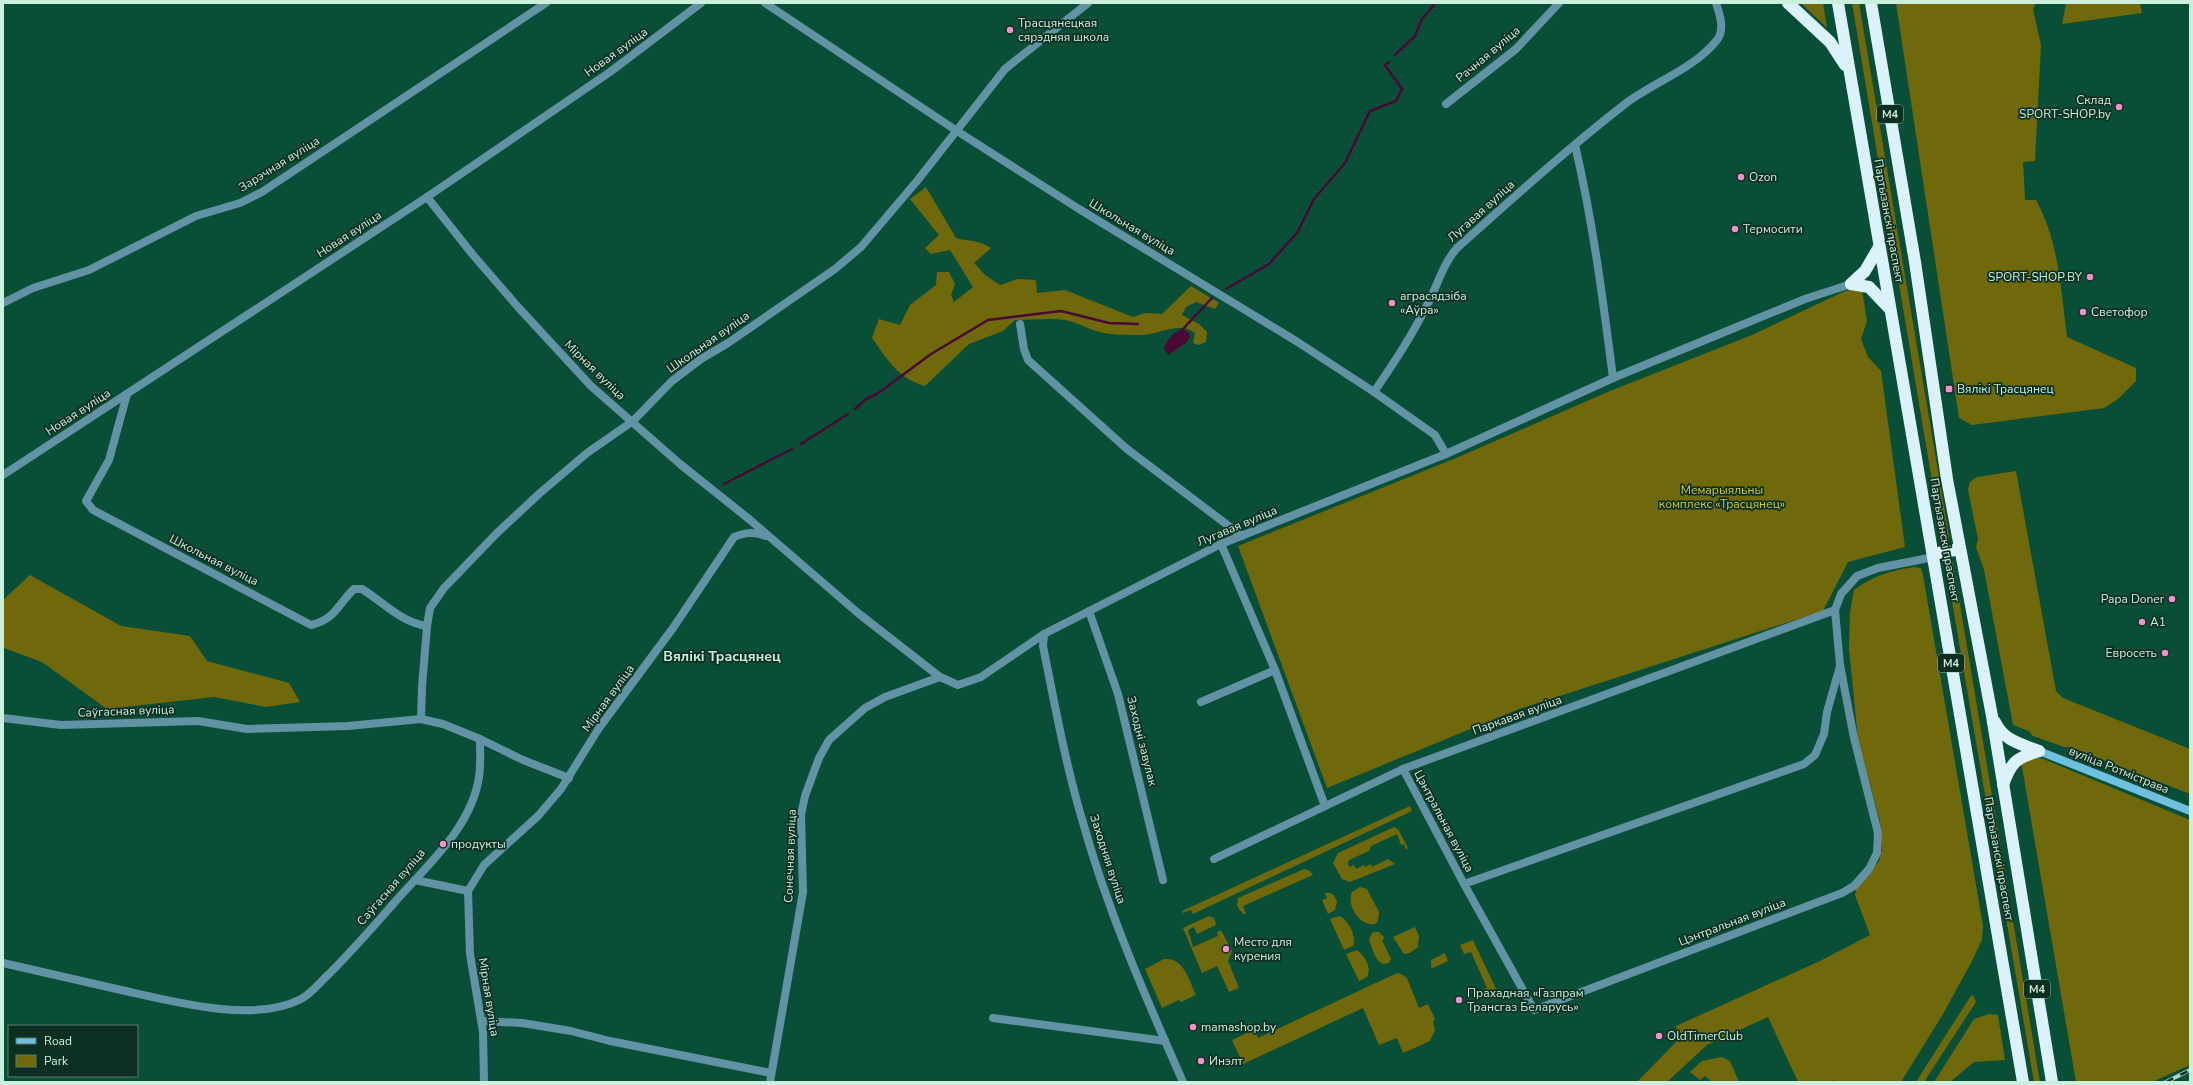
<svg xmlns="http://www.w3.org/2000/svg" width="2193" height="1085" font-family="'Nunito Sans',sans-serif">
<rect width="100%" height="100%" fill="#094e37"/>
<!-- green -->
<g fill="#70690b">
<path d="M1801,3H1823L1827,28Z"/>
<path d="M1852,3H1859L1949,536L1948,542L1944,538L1938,494L1932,481Z"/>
<path d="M1896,3H2036L2033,9L2041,45L2035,161L2023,162L2025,200H2036C2059,242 2061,290 2067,337L2136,368V381L2118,399L2104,408L1972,425L1959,418Z"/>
<path d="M2066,3H2140L2142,13L2062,24Z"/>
<path d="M926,187L956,238C970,242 977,239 991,248L974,263L985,275L1000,285L1018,279L1036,280L1037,293L1065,290L1133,317L1145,313L1162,314L1191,286L1219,303L1215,309L1196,302L1186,307L1182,315L1199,324L1207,332L1206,342L1199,345L1193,343L1195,333C1180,321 1160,334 1142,335C1131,335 1110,335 1100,332C1088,329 1077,322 1065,320C1049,318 1031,320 1015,320L1003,331L969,344L925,386C897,378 888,360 872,338L879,319L900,325L910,305L936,285L937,272H949L955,284L951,295L954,302L973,287L950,250L931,254L925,248L939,235L910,199Z"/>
<path d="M1855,288L1862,290L1867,321L1861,339L1868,357L1881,371L1905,547L1848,562L1823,611L1519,709L1327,788L1238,546L1456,458L1610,391L1752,335L1843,292Z"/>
<path d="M2016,471L2056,691L2063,698L2190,749V794L2070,747H2064L2033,736L2029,731L2013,725L1984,570L1976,547L1978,539L1968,490L1970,482L1977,477Z"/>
<path d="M1948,555L1951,557L1953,563L2040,1082H2034L1946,566L1945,557Z"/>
<path d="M1915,567L1921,568L1923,575L1983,926L1982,940L1971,963L1943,1014L1901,1082H1836L1835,1080L1831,1082H1798L1768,1017L1707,1045L1667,1082H1637L1678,1040L1676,1026L1820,961L1870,935L1855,895L1856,889L1879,861L1882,850L1880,822L1858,739L1849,649L1850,612L1854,590C1873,576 1891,570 1915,567Z"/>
<path d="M30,575L121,626L190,636L207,661L289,683L300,702L266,707L214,697L107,709L42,662L4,648L3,600Z"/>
<path d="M2029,757L2041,758L2190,820V1065L2152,1082H2076L2021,761Z"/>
<path d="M1410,806L1412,811L1193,914L1191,910L1183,913L1182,911Z"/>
<path d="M1394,827L1398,829L1408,848L1406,850L1404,844L1401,845L1397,834L1371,846L1369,851L1349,860L1348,864L1350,867L1354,865L1356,869L1364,865L1365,867L1371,864L1372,867L1388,859L1395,864L1350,882L1342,879L1333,863L1338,853Z"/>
<path d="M1304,869L1310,871L1313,875L1243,906L1246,914H1243L1237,906L1238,898Z"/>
<path d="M1360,887L1367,889L1379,912L1378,921L1375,924C1360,927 1346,905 1352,892Z"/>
<path d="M1325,893C1332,892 1334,895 1337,901L1335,910L1328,914L1322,900L1327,898Z"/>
<path d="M1209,916L1214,918L1216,925L1197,934L1194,927L1188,930L1193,947L1218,936L1217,932L1221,930L1232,951L1228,961L1239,988L1229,992L1217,966L1202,973L1183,928Z"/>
<path d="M1339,916C1348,919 1357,937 1353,946L1344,950L1330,919Z"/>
<path d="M1415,927L1419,936L1418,947L1410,953L1404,954L1393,937Z"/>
<path d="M1375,932H1379L1385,938L1382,940L1391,959L1389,963C1376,968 1373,949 1369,940L1372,933Z"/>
<path d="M1473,940L1497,991L1483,998L1480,991L1487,988L1471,952L1464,954L1460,945Z"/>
<path d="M1357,950C1365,956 1372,968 1367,977L1359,981L1346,954Z"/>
<path d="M1445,953L1448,961L1433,968L1431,967V960Z"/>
<path d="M1164,959C1184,957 1189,980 1196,995L1181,1002L1179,1000L1162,1008L1145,969Z"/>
<path d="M1397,973L1403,975L1407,978L1419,1008L1428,1004L1435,1019L1433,1022L1435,1030L1430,1041L1403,1053L1397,1038L1379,1045L1363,1008L1243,1064L1232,1040L1249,1032L1246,1025L1251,1022L1258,1038Z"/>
<path d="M1973,995L1976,1002L1924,1082H1916L1970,997Z"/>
<path d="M1989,1014L1998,1015L2005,1060L1974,1062L1950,1082H1934L1974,1019Z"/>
<path d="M1722,1057L1730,1061L1739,1082H1712L1705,1076L1700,1080L1690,1072L1702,1061Z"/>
</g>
<!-- water -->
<path fill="#4a0935" d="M1183,329L1189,333L1190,337L1186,343L1168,355L1164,349C1167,339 1172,333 1183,329Z"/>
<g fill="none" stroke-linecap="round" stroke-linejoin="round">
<!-- stream -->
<g stroke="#4a0935" stroke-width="2.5">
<path d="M1395,55L1415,36L1422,19L1434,5"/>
<path d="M1226,289L1269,264L1297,233L1314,199L1345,163L1370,111L1396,101L1402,89L1385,65L1389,62"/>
<path d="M1182,330L1212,298"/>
<path d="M855,409L866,399L877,394L931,354L988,320L1061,311L1109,323L1138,324"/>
<path d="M801,444L848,414"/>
<path d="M724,484L792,449"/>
</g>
<!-- street -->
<g stroke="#6293a5" stroke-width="8">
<path d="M765,3L957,131L1079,209L1296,341L1374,392L1435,435L1446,454"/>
<path d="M1446,104L1516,49L1559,3"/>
<path d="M1575,145C1593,222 1603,300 1613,378"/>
<path d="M427,197L473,255L518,307L591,386L680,464L749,519L858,613L940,677L958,685L981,677L1044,634L1221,544L1446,454L1613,378L1744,324L1805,299L1851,284"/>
<path d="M3,303L33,288L89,270L196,216L240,203L262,192L546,3"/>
<path d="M1020,324L1024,349L1028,360L1127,449L1242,536"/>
<path d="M1374,392C1393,364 1412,336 1427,305C1438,285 1442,265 1457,248C1512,199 1567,149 1625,104C1654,82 1694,69 1717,40C1725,30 1720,15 1716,3"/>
<path d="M127,394L109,460L86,501L93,510L311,625C336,619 337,605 354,589H362C383,602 402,623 427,626"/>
<path d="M3,475L427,197L610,72L701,3"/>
<path d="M1221,544L1275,670L1325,806"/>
<path d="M1089,611L1118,694L1163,880"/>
<path d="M1044,634L1043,646C1055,706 1066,767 1084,826C1109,914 1146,998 1183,1082"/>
<path d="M1201,702L1275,670"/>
<path d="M3,718L61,725L198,721L247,729L348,726L421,719L443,724L480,739C480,751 481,765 479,777C472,824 433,860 402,894C378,921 355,948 329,974C320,982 312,993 301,999C254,1024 170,1001 121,990C81,981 42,972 3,963"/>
<path d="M421,719L422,687L427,626L430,608L444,588L497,533L540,493L587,453L633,421L672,381L701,359L728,343L835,269L861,247L917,181L1005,69L1088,3"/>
<path d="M480,739L523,760L569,778"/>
<path d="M1403,769L1464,884L1534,1010L1842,893L1854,886L1869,869L1877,853L1878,833L1854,738L1840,665L1835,610L1841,594L1857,576L1878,568L1934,557"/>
<path d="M1214,859L1403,769L1835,610"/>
<path d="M415,880L468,891"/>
<path d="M1464,884L1804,764L1815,755L1824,734L1827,712L1840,666"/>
<path d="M993,1018L1165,1041"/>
<path d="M481,1021L522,1023L571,1031L610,1041L771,1073"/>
<path d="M484,1082L483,1032L470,954L468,891L484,865L538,816L561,789L599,728L673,628L734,537C746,532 754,532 766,536"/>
<path d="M770,1082L803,892L801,815L805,796L819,758L829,740L865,708L885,697L940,677"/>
</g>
<!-- secondary -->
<path stroke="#6fbfde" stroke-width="8" d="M2039,751L2190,811"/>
<!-- highway -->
<g stroke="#dcf2fb" stroke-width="12">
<path d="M1788,3L1830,42L1845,65"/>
<path d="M1838,3L2023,1082"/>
<path d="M1871,3L1915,262L1947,479L1992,716L2052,1082"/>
<path d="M1851,284L1869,287L1890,309"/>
<path d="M1851,284L1865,271L1879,247"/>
<path d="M1933,554L1960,549"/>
<path d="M1995,722C2004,741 2021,744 2039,751"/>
<path d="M2003,785C2011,762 2016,758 2039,751"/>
</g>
<defs>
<path id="rail" d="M2166,1082L2190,1070"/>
</defs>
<!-- rail casing -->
<use href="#rail" stroke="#acd7c3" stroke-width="4"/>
<!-- rail -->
<use href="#rail" stroke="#0d2f22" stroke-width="2.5" stroke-dasharray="8" stroke-linecap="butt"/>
</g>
<!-- markers -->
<g fill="#f790cd" stroke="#0d2f22" stroke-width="1.5">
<circle cx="1010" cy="30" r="4"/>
<circle cx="2119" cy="107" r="4"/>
<circle cx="1741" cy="177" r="4"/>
<circle cx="1735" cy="229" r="4"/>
<circle cx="2090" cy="277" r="4"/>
<circle cx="1392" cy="303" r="4"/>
<circle cx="2083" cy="312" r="4"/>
<rect x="1945" y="385" width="8" height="8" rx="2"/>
<circle cx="2172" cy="599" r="4"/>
<circle cx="2142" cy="622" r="4"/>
<circle cx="2165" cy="653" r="4"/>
<circle cx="443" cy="844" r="4"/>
<circle cx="1226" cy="949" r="4"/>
<circle cx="1459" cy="1000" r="4"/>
<circle cx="1193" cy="1027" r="4"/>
<circle cx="1659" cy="1036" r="4"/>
<circle cx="1201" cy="1061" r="4"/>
</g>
<g text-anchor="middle" stroke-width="3.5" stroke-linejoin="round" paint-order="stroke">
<!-- shield labels -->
<g fill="#0d2f22" stroke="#91b6a5" stroke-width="1">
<rect x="1877" y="105" width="26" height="18" rx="3"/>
<rect x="1938" y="654" width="26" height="18" rx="3"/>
<rect x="2024" y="980" width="26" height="18" rx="3"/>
</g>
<g font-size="11" font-weight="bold" fill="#caf0dd">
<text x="1890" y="118">М4</text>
<text x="1951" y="667">М4</text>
<text x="2037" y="993">М4</text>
</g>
<!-- poi labels -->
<g font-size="12" fill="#caf0dd" stroke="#0d2f22" text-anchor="start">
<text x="1018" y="27">Трасцянецкая<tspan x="1018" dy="14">сярэдняя школа</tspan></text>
<text x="2111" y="104" text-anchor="end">Склад<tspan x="2111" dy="14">SPORT-SHOP.by</tspan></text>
<text x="1749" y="181">Ozon</text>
<text x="1743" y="233">Термосити</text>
<text x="2082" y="281" text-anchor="end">SPORT-SHOP.BY</text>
<text x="1400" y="300">аграсядзіба<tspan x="1400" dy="14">«Аўра»</tspan></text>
<text x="2091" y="316">Светофор</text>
<text x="1957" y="393">Вялікі Трасцянец</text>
<text x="2164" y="603" text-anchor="end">Papa Doner</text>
<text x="2150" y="626">A1</text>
<text x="2157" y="657" text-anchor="end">Евросеть</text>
<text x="451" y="848">продукты</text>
<text x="1234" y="946">Место для<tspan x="1234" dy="14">курения</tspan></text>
<text x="1467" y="997">Прахадная «Газпрам<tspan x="1467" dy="14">Трансгаз Беларусь»</tspan></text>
<text x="1201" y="1031">mamashop.by</text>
<text x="1667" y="1040">OldTimerClub</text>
<text x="1209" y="1065">Инэлт</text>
</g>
<!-- street labels -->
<g font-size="12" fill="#caf0dd" stroke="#0d2f22">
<text transform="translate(616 52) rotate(-36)" y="4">Новая вуліца</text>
<text transform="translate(1488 54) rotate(-40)" y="4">Рачная вуліца</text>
<text transform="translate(279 164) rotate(-32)" y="4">Зарэчная вуліца</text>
<text transform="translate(1481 211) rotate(-42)" y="4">Лугавая вуліца</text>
<text transform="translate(1889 221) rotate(80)" y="4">Партызанскі праспект</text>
<text transform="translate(1132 227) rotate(31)" y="4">Школьная вуліца</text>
<text transform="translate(349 234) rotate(-33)" y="4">Новая вуліца</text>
<text transform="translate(708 342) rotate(-35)" y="4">Школьная вуліца</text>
<text transform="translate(595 370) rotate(44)" y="4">Мірная вуліца</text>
<text transform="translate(78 412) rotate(-33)" y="4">Новая вуліца</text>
<text transform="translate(1237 526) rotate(-23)" y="4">Лугавая вуліца</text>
<text transform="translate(1945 540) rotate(80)" y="4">Партызанскі праспект</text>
<text transform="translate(214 560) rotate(27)" y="4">Школьная вуліца</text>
<text transform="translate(608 698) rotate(-54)" y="4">Мірная вуліца</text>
<text transform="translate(126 711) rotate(-2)" y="4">Саўгасная вуліца</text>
<text transform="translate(1517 715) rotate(-20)" y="4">Паркавая вуліца</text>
<text transform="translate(1142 741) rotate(76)" y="4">Заходні завулак</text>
<text transform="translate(2119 770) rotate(22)" y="4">вуліца Ротмістрава</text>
<text transform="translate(1444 821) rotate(62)" y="4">Цэнтральная вуліца</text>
<text transform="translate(790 856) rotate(-88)" y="4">Сонечная вуліца</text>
<text transform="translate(1108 859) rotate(72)" y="4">Заходняя вуліца</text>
<text transform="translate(1999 859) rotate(80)" y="4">Партызанскі праспект</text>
<text transform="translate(391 887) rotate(-49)" y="4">Саўгасная вуліца</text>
<text transform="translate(1732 922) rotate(-21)" y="4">Цэнтральная вуліца</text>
<text transform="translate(489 997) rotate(81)" y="4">Мірная вуліца</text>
</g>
<!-- park labels -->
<g font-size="12" fill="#d6c92e" stroke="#0d2f22">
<text x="1722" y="494">Мемарыяльны<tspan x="1722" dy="14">комплекс «Трасцянец»</tspan></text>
</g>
<!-- quarter labels -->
<g font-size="14" font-weight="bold" fill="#caf0dd" stroke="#0d2f22">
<text x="722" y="661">Вялікі Трасцянец</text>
</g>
</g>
<!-- border -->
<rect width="2193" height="1085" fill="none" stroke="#caf0dd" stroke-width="8"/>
<!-- legend -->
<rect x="8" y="1025" width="130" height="52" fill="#0d2f22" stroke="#597c6d"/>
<rect x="16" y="1038" width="20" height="6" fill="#6fbfde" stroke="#597c6d"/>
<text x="44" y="1045" font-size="12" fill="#caf0dd">Road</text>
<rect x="16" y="1055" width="20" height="12" fill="#70690b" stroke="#597c6d"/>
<text x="44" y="1065" font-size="12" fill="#caf0dd">Park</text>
</svg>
